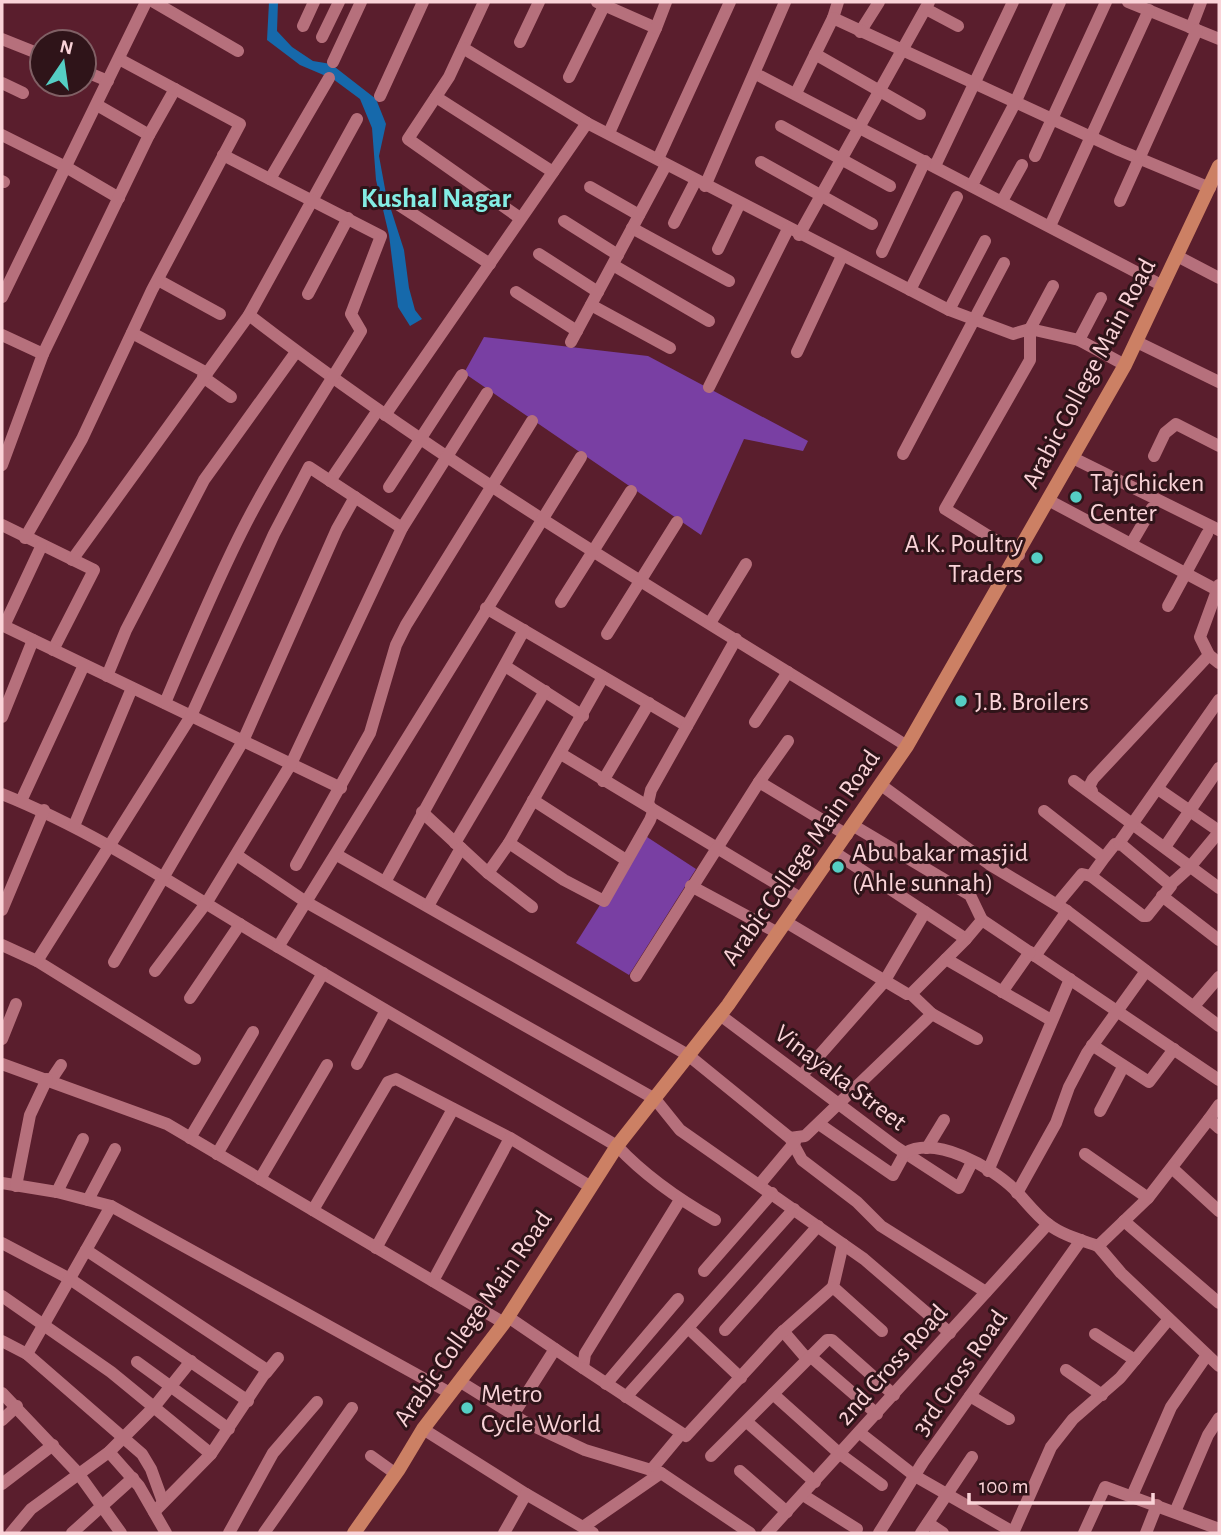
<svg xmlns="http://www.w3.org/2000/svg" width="1221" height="1535" font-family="'Alegreya Sans',sans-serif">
<rect width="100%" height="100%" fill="#5a1e2d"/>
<!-- green -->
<g fill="#793fa3">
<path d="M484,337L648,356L808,441L803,451L744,439L701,535L464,373Z"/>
<path d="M644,835L696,869L629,975L576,943Z"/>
</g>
<!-- water -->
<path fill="#1669ab" d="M269,2H278L277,31L292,47L313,61L331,64L376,99L386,124L379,156L386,194L404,250L409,288L415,310L422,319L410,326L398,307L389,235L376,180L372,128L360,99L333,79L300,65L267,40Z"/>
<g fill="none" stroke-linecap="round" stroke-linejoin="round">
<!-- minor -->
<g stroke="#b6707c" stroke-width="12">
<path d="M154,2L238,51"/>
<path d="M484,2L449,77L408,139L520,218"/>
<path d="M597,2L656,28L609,133"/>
<path d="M1128,2L1219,39"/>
<path d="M926,9L958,26"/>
<path d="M833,18L838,2"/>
<path d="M303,26L314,2"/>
<path d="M656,28L666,2"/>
<path d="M1191,28L1201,2"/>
<path d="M860,32L879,2"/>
<path d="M322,37L339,2"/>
<path d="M2,39L42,55"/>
<path d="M520,42L539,2"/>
<path d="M463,48L587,123L949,310L1013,334L1030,329L1079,340L1125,365"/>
<path d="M815,54L920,114"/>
<path d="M333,62L361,2"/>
<path d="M84,71L108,81"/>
<path d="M756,74L1163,286"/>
<path d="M569,77L606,2"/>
<path d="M2,83L23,93"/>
<path d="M796,93L833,18L1119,150L1210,188"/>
<path d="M380,96L423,2"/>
<path d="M436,97L553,172"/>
<path d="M97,105L149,135"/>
<path d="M781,126L890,186"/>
<path d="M2,135L66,167L119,198"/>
<path d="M1035,156L1106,2"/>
<path d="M658,159L730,2"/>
<path d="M761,162L872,224"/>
<path d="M935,166L1013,2"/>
<path d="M270,179L329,78"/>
<path d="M2,181L4,182"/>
<path d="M972,185L1015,103L1060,2"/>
<path d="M705,186L785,2"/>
<path d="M590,187L639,215"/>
<path d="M388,198L490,264"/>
<path d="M1002,201L1022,165"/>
<path d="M1120,201L1197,30"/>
<path d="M564,221L618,255"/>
<path d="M674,223L696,180"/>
<path d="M1050,226L1149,10"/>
<path d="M632,228L729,281"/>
<path d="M799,235L929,2"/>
<path d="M718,249L740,203"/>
<path d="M882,252L925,161"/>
<path d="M539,254L598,292"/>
<path d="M1177,256L1219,278"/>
<path d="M613,265L709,321"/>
<path d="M158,280L220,314"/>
<path d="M910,290L957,197"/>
<path d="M516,292L577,331"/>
<path d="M308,294L348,218"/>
<path d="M2,297L146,2"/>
<path d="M591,305L670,348"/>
<path d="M949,310L985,241"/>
<path d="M249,315C456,475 685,607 907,746"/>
<path d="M132,333L207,373"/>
<path d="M2,335L43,354"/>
<path d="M1079,340L1101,298"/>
<path d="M571,342L666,165"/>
<path d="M1137,342L1219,382"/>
<path d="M797,352L842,256"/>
<path d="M203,377L231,397"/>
<path d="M709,387L788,229"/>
<path d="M385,415L587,123"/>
<path d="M903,454L1004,263"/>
<path d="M1154,456L1165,433L1176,424L1219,446"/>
<path d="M1073,458L1219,530"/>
<path d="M2,465L43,354L149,135L175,89"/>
<path d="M330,481L378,410"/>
<path d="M389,487L462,375"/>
<path d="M1050,501L1217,590"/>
<path d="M2,525L94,570L53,650"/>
<path d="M25,538L82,439L152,290L240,124L119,59"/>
<path d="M1131,544L1152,508"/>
<path d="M41,547L4,626L341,788"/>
<path d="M1019,555L945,509L1030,360V329L1053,286"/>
<path d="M72,560L249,315L357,119"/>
<path d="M1219,585L1200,637L1209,655L1219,663"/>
<path d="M561,602L631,491"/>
<path d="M1168,606L1207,534"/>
<path d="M486,608L687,726"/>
<path d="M710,623L746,564"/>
<path d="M607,634L677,522"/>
<path d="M505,666L583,716"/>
<path d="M107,676L126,630L204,480L296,352"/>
<path d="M603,677L509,843L564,880L604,901L650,820L653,812L648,803L651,790L736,639"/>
<path d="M165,703C189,646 213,589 241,533C276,463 321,398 361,331L351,314L381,236L223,155"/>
<path d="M2,717L33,640"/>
<path d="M755,722L788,672"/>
<path d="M561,754L802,899"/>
<path d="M603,781L649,703"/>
<path d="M1074,781L1219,888"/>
<path d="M759,782L788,741"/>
<path d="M881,785L989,864L1067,911"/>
<path d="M1158,789L1219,831"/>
<path d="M1092,791L1089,787L1093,779L1209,655"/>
<path d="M2,794C92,830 173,884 256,934C376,1005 496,1076 617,1146C646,1177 678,1199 715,1220"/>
<path d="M533,800L626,860"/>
<path d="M21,801L84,665"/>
<path d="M1044,811L1104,858L1091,876L1143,916H1147L1171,886L1122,845L1115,844L1104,858"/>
<path d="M422,812L488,873L532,907"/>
<path d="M74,826L132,688"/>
<path d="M854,826L970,895L982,920"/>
<path d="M455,843L545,691"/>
<path d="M1119,843L1219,700"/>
<path d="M1165,847L1219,768"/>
<path d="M834,852L966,939L982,920L1219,1080"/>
<path d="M337,855L688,1055L790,1138L802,1160L857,1202L881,1226L986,1292"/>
<path d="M238,856L306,902L655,1099L680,1130L864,1259L950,1333"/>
<path d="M296,865L370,733L396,645L406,625L532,421"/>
<path d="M488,873L509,843"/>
<path d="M385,882L524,630"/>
<path d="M1170,885L1190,867L1219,832"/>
<path d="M691,886L778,933"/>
<path d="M1162,896L1219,940"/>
<path d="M1057,904L1082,874L1091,876"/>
<path d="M428,906L461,848"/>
<path d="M2,910L44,810"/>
<path d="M786,922L907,994H911L966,939"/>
<path d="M2,945L37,961L195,1059"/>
<path d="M278,947L581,457"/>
<path d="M1035,956L1067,911L1219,1026"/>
<path d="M946,959L1051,1020"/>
<path d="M37,961L191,716L274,534L309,467L402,528"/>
<path d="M114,962L243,741L337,529L355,497"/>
<path d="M155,971L207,902L291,764L402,528L487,393"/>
<path d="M636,976L759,782L847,835"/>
<path d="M1002,992L1030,952"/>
<path d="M190,998L240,924"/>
<path d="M1194,1006L1219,977"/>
<path d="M932,1014L977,1039"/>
<path d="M720,1015L896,1147L959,1188L972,1162"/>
<path d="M2,1039L16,1004"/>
<path d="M1092,1045L1149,1082L1174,1049"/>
<path d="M2,1064L167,1124L504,1323"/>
<path d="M357,1064L385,1012"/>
<path d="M802,1075L884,982L925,912"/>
<path d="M51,1080L61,1065"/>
<path d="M1219,1105L1209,1119L1219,1128"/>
<path d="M1100,1111L1123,1067"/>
<path d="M819,1124L893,1175L905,1153"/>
<path d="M190,1138L253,1032"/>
<path d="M790,1138L805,1136L932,1014L911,994"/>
<path d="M927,1148L944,1120"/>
<path d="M905,1153C936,1135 991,1167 1014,1189C1025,1200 1035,1214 1048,1224C1062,1235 1081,1240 1098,1246L1148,1198L1209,1119"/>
<path d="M217,1154L323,973"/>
<path d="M1085,1154L1148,1198"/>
<path d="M1172,1168L1219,1211"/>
<path d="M988,1171L1070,979"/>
<path d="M260,1179L327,1065"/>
<path d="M2,1183L57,1192L111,1206L450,1393"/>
<path d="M760,1184L795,1142"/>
<path d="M16,1186L30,1115L47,1079"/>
<path d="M57,1192L83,1139"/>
<path d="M1017,1193L1056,1123L1069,1087L1087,1053L1146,971"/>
<path d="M88,1200L115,1149"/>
<path d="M313,1210L388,1082L396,1079L510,1138L591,1187"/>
<path d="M1124,1221L1219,1303"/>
<path d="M2,1243L70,1279L248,1401"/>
<path d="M843,1244L833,1287L882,1331"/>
<path d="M1098,1246L1121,1273L1219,1366"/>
<path d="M376,1248L453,1109"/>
<path d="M86,1250L267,1370L211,1454L154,1512"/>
<path d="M704,1271L772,1193"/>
<path d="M433,1281L510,1138"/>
<path d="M2,1296L111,1372L211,1454"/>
<path d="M508,1317L583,1368L585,1354L680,1200"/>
<path d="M688,1328L741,1378"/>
<path d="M725,1330L818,1226"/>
<path d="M783,1331L807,1359"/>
<path d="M1095,1334L1135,1360"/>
<path d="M2,1341L27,1354L142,1454L151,1469L163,1502"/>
<path d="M27,1354L111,1206"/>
<path d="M810,1356L877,1414"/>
<path d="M137,1362L229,1429"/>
<path d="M583,1368L686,1436L779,1335L833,1287"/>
<path d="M1066,1370L1102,1395"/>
<path d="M266,1373L278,1358"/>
<path d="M459,1381L525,1422L585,1450L661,1473"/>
<path d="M606,1384L678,1299"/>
<path d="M2,1393L78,1473L121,1533"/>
<path d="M773,1394L840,1454L882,1485"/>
<path d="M970,1396L1009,1419"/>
<path d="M626,1397L794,1209"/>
<path d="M513,1415L555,1349"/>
<path d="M2,1420L17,1406"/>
<path d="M747,1422L815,1482"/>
<path d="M423,1429L526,1494"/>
<path d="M860,1433L915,1476L1013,1532"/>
<path d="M109,1452L139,1486L166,1533"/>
<path d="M371,1456L396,1474"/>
<path d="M711,1456L827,1340H832L894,1395"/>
<path d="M651,1470L681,1434"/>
<path d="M740,1471L787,1512"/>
<path d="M2,1484L53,1445"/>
<path d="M803,1495L857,1529"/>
<path d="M1132,1496L1171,1407L1207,1355"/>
<path d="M1175,1512L1208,1435L1219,1418"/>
<path d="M928,1523L943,1533"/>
<path d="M583,1527L661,1473L750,1533"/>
<path d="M11,1533L31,1509L109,1452L154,1407L191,1361"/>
<path d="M72,1533L133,1478"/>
<path d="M229,1533L273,1453L317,1402"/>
<path d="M264,1533L352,1408"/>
<path d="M504,1533L526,1494L593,1533"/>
<path d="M767,1533L1048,1224"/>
<path d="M879,1533L923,1462L1081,1240"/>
<path d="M921,1533L972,1457"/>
<path d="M1013,1533L1051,1447L1073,1419L1120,1378L1169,1319"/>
<path d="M1084,1533L1105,1487L1219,1529"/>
<path d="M1146,1533L1157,1505"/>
</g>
<!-- secondary -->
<path stroke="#cc8064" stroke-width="14" d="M354,1533L399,1469L423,1429L504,1323L617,1146L728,1005L907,746L1125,365L1219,166"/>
</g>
<!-- markers -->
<g fill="#55cec4" stroke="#2f1419" stroke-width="2.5">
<circle cx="1076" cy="497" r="7"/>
<circle cx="1037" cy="558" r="7"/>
<circle cx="961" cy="701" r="7"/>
<circle cx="838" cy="867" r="7"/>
<circle cx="467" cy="1408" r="7"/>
</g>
<g text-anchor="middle" stroke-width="6" stroke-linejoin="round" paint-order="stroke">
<!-- street labels -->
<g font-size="26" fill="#fad3d8" stroke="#2f1419">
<text transform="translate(1088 373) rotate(-62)" y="9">Arabic College Main Road</text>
<text transform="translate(800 857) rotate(-55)" y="9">Arabic College Main Road</text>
<text transform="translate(841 1077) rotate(37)" y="9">Vinayaka Street</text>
<text transform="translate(472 1318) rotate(-55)" y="9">Arabic College Main Road</text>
<text transform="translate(891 1364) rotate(-48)" y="9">2nd Cross Road</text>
<text transform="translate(959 1372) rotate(-55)" y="9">3rd Cross Road</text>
</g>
<!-- poi labels -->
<g font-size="26" fill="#fad3d8" stroke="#2f1419" text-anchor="start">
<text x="1090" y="491">Taj Chicken<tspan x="1090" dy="30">Center</tspan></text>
<text x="1023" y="552" text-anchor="end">A.K. Poultry<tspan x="1023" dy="30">Traders</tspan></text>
<text x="975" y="710">J.B. Broilers</text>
<text x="852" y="861">Abu bakar masjid<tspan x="852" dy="30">(Ahle sunnah)</tspan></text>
<text x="481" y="1402">Metro<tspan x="481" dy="30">Cycle World</tspan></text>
</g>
<!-- neighbourhood labels -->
<g font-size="28" font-weight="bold" fill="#83ede4" stroke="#2f1419">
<text x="436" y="207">Kushal Nagar</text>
</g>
</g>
<!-- border -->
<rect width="1221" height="1535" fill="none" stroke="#fad3d8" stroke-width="7"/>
<!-- north arrow -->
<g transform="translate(63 63) rotate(13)"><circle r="33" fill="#2f1419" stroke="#806065" stroke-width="2"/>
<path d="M0-5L12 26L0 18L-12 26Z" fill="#55cec4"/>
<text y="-10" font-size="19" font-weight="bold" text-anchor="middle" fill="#fad3d8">N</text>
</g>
<!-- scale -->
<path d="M969 1493v10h184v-10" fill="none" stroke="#fad3d8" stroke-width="3.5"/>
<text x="979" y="1493" font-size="21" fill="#fad3d8" stroke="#2f1419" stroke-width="5" paint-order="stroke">100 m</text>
</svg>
